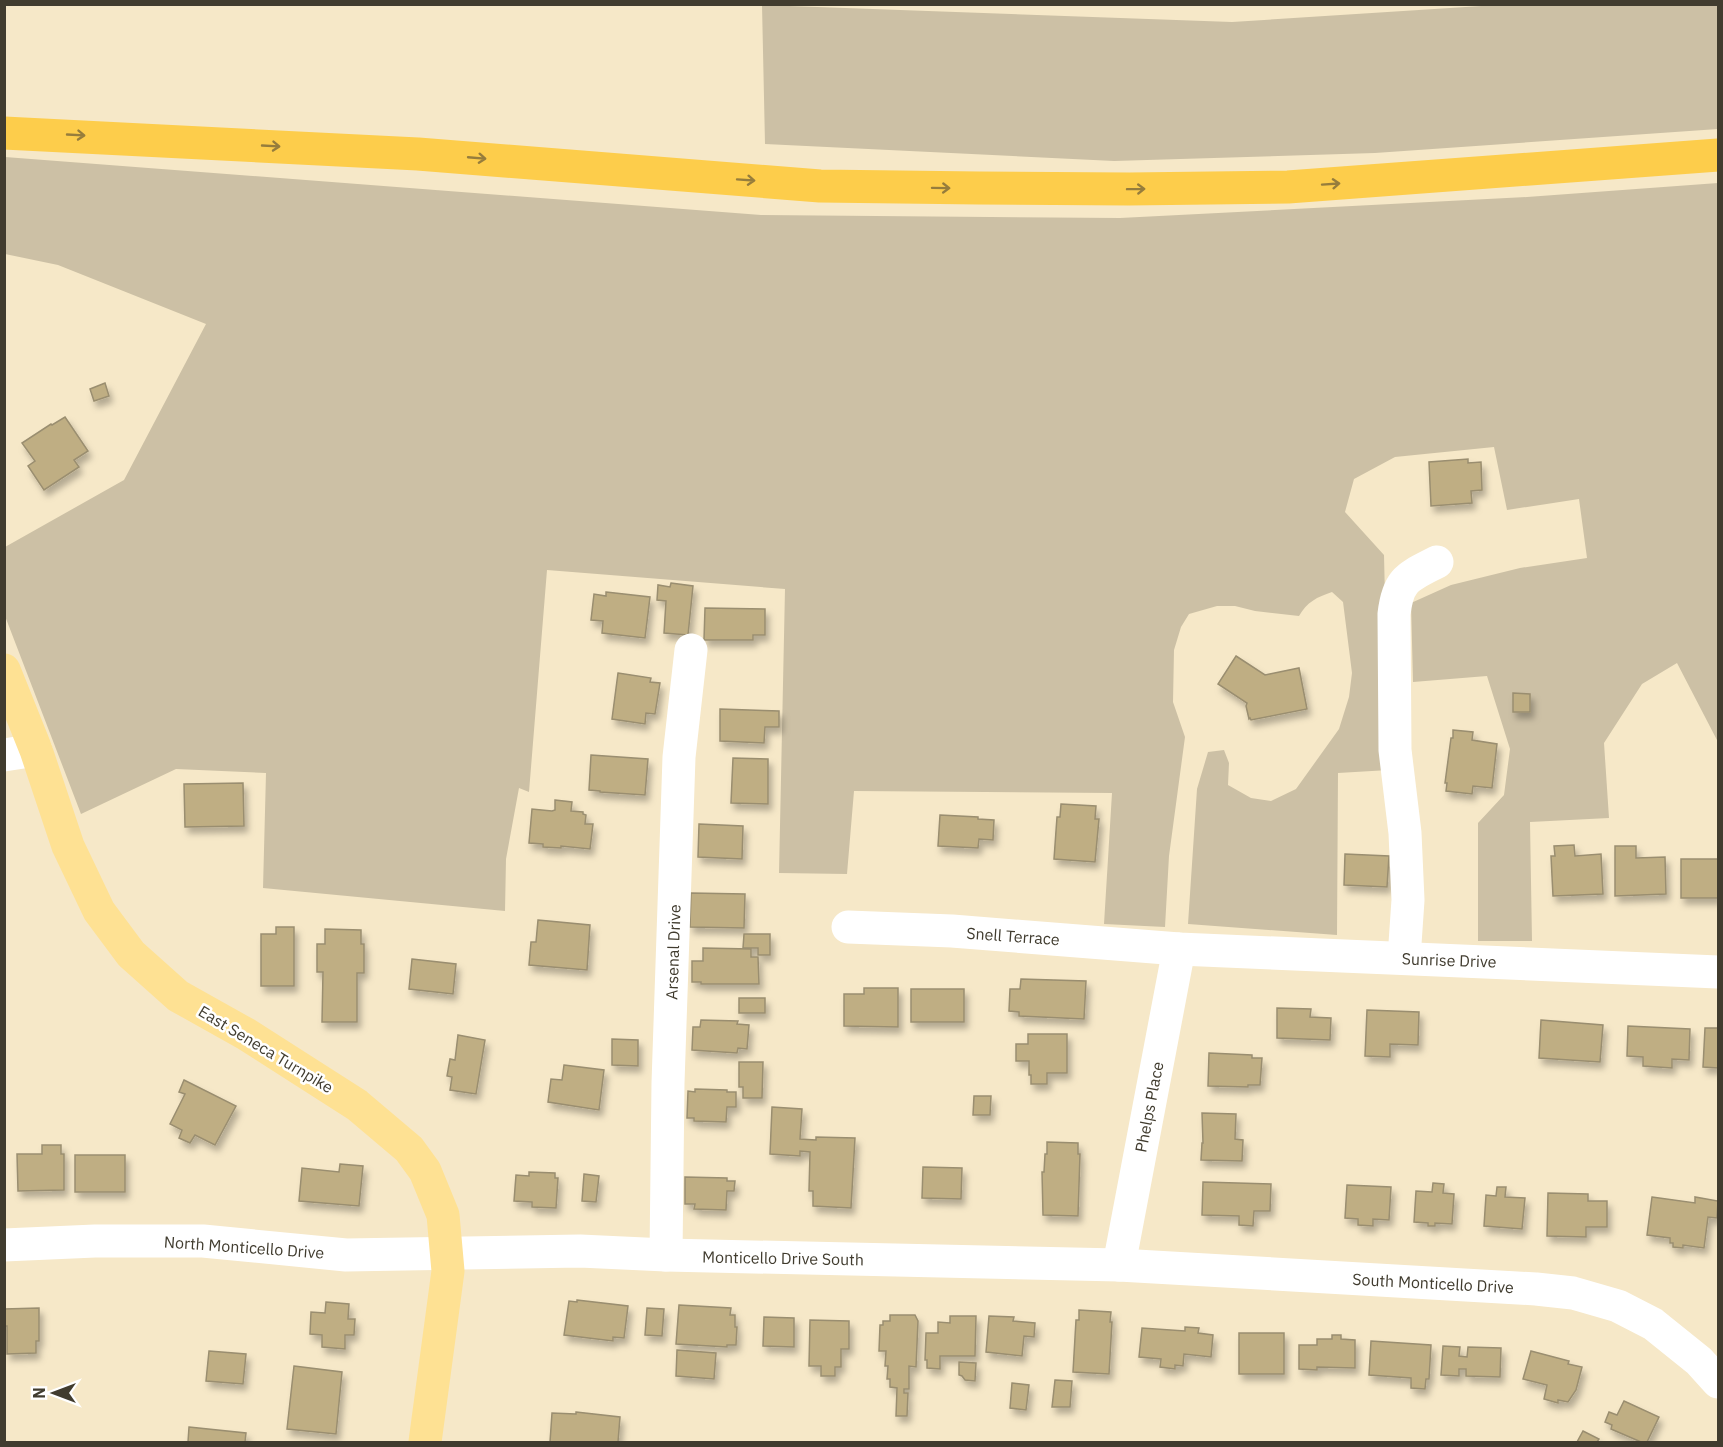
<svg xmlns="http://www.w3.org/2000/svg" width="1723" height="1447" font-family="'IBM Plex Sans',sans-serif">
<defs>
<filter id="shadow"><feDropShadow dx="3.5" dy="6" stdDeviation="3" flood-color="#0004"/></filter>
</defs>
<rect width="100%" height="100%" fill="#f6e8c8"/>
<!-- green -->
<g fill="#ccc0a5">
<path d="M1497,5H1718V129L1375,153L1114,161L765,144L762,5L1232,22Z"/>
<path d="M5,157L761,215L1120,218L1527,197L1718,183V742L1677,663L1642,684L1604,743L1609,818L1530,822L1532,941H1478V823L1504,795L1510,749L1487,676L1413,682L1411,603L1451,585L1520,568L1587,558L1579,499L1507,510L1494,447L1395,457L1354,479L1345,512L1384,555L1389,770L1338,773L1337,935L1188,924L1197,789L1208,752L1224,750L1229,763L1228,785L1251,798L1271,801L1296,789L1339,729L1349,697L1352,673L1343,602L1332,592C1317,597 1307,602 1299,616L1255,611L1235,606H1217L1189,614L1181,627L1174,650L1173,702L1185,737L1169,856L1165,927L1104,924L1112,793L854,791L847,874L779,873L785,589L547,570L529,792L519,788L506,859L505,911L263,888L266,773L176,769L81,814L5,616V547L124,480L206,324L58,265L5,254Z"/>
</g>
<!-- building -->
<g fill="#bfae83" stroke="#9a8e70" stroke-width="1.5" filter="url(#shadow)">
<path d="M105,383L109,396L94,401L90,389Z"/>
<path d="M65,417L88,451L74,460L79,467L44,490L28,466L35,461L22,443L51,424L52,425Z"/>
<path d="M1468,459V463L1481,462L1482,490L1471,491L1472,503L1431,506L1429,462Z"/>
<path d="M671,583L693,586L688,635L664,633L666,601L657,600L658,585L670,587Z"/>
<path d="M606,592L650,597L645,638L602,633L603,621L591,620L594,594L606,596Z"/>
<path d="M705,608L765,609V635H753V640H704Z"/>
<path d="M1236,656L1265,675L1299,668L1307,709L1251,720L1250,718L1249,719L1246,706L1247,703L1218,684Z"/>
<path d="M618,673L651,678L650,682L660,683L655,714L646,713L645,724L612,719Z"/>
<path d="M1513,693L1530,694V712H1513Z"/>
<path d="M720,709L779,711V727H765L764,743L720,741Z"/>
<path d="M1453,730L1473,732L1472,740L1497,744L1492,788L1473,786L1472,794L1446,791L1447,783H1445L1451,738H1453Z"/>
<path d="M591,755L648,759L645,795L600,792V791L589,790Z"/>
<path d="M733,758L768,759V804L731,803Z"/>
<path d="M243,783L244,826L185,827L184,784Z"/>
<path d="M555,800L572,802L571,811L583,812V814L586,815L585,824H593L590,849L561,846V848L543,847V844L529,843L532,809L552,811L555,810Z"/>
<path d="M1061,804L1096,806L1095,819H1099L1095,862L1054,859L1057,817H1060Z"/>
<path d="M940,815L978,817V819L994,820L993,840L979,839L978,848L938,846Z"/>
<path d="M699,824L743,826L742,859L698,857Z"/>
<path d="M1574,845L1575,856L1601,854L1603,894L1553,896L1551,856H1555L1554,846Z"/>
<path d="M1615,846H1636V858L1665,857L1666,894L1615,896Z"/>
<path d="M1345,854L1389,856L1387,887L1344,885Z"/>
<rect x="1681" y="859" width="37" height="39"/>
<path d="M691,893L745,894L744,928L690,927Z"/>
<path d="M538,920L590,925L587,970L529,965L531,942H536Z"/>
<path d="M276,927H294V986H261V934H276Z"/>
<path d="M325,929L361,930V944H364V973H357V1022H322L323,972H317V944H325Z"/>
<path d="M744,934H770V955H758V948H743Z"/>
<path d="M703,948L751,949V957H758L759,984H701V982H692V961H703Z"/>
<path d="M412,959L456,964L453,994L409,989Z"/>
<path d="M1021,979L1086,981L1084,1019L1019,1016V1012L1009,1011L1010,989H1020Z"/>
<path d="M864,988H898V1027L844,1026V994H864Z"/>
<rect x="911" y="989" width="53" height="33"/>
<rect x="739" y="998" width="26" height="15"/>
<path d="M1277,1008L1311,1009L1310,1017L1331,1018L1330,1040L1277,1038Z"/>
<path d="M1367,1010L1419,1012L1418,1045L1390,1044V1057L1365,1056Z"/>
<path d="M701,1020L738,1021L737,1024L749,1025L747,1049L738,1048L737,1053L692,1050L693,1027H700Z"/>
<path d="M1541,1020L1603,1025L1600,1062L1539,1058Z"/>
<path d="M1628,1026L1690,1029L1689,1060L1672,1059V1068L1643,1066V1057L1627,1056Z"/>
<path d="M1705,1028H1718V1068L1703,1067Z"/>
<path d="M1028,1034H1067V1073H1047V1084H1031V1075H1029V1061H1016V1044H1028Z"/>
<path d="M458,1035L485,1040L476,1094L450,1090L452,1077L447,1076L450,1059L455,1060Z"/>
<path d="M612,1039L638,1040V1066L612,1065Z"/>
<path d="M1209,1053L1252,1055V1058H1262L1260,1085H1248V1087L1208,1086Z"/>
<path d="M739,1062H763L762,1098H743V1087H739Z"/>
<path d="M564,1065L604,1070L599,1110L548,1102L551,1079L562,1080Z"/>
<path d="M184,1080L236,1106L215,1145L195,1135L190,1143L179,1138L182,1130L170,1124L185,1094L179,1092Z"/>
<path d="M695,1089L727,1090V1092H736V1107H727L726,1122L694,1121V1118H687L688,1091L695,1092Z"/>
<path d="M974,1096H991L990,1115H973Z"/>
<path d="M772,1107L802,1109L800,1139L816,1140V1137L855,1138L851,1208L813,1206V1191H809L810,1152L800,1151V1156L770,1154Z"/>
<path d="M1202,1113L1236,1114L1235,1139L1243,1140L1242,1161L1201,1160L1202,1143H1203Z"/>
<path d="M1047,1142L1078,1143V1154H1080L1078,1216L1043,1215L1042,1172H1044L1045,1154H1047Z"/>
<path d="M42,1145H61V1154H64V1190L18,1191L17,1154H42Z"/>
<rect x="75" y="1155" width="50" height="37"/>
<path d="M340,1164L363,1166L359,1206L299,1201L302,1168L339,1172Z"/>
<path d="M923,1167L962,1168L961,1199L922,1198Z"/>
<path d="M529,1172L555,1173V1178H558L556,1208L532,1207V1202L514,1201L516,1175L529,1176Z"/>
<path d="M584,1174L599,1176L596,1202L582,1201Z"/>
<path d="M685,1177L727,1178V1181H735L734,1191H727L726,1210L694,1209L695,1204H685Z"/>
<path d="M1203,1182L1271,1184L1270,1211H1254L1253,1226L1239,1225V1216L1202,1215Z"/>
<path d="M1433,1183L1444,1184L1443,1193L1454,1194L1452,1224L1435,1223V1226H1428V1223L1414,1222L1416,1191L1432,1192Z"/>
<path d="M1347,1185L1391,1187L1389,1220L1373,1219V1226L1358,1225V1219L1345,1218Z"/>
<path d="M1497,1187H1506L1505,1197L1525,1198L1522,1229L1484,1226L1486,1195L1496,1196Z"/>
<path d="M1548,1193L1588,1194V1201H1607V1227H1586V1237L1547,1236Z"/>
<path d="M1652,1197L1695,1203V1197L1718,1201L1717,1218L1708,1217L1704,1248L1683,1245V1248L1673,1247V1243H1670V1238L1647,1235Z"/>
<path d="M577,1300L628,1306L624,1338L613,1337V1341L564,1335L569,1301L577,1302Z"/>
<path d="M326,1302L349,1304L348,1319H355L354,1335H345V1349L322,1347V1335L310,1334L311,1312L325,1313Z"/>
<path d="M679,1305L731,1308L730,1315H735V1327H737L736,1345H727V1347L676,1344Z"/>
<path d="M39,1308V1341H36V1353L7,1354V1326H4V1309Z"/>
<path d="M647,1308L664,1309L662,1336L645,1335Z"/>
<path d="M1079,1310L1111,1312L1110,1322H1112L1109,1374L1073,1372L1076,1320H1079Z"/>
<path d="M890,1315H915L918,1321L916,1367L909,1366V1389H904V1393H908L907,1416H896L897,1388L890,1387V1379H887L888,1366H885L886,1351H879L880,1325H883V1321H890Z"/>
<path d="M950,1316H976L975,1356H940V1369L927,1368V1360H925L926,1333H938V1322L950,1323Z"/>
<path d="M989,1316L1014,1317L1013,1321L1035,1323L1034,1337L1024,1336L1022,1356L986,1352Z"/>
<path d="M764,1317L794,1318V1347L763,1346Z"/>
<path d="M810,1320L849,1321V1349H841V1367H835V1376H821V1366H809Z"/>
<path d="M1185,1327L1199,1328L1198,1333L1213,1335L1211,1357L1184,1354L1183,1366L1175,1365V1369L1160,1367L1161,1359L1139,1357L1142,1328L1185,1331Z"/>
<rect x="1239" y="1333" width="45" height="41"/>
<path d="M1332,1335H1341V1339L1355,1340V1368L1317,1367V1370L1299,1369V1345H1317V1339H1332Z"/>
<path d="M1371,1341L1431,1345L1429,1379H1426L1425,1389L1411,1388V1378L1369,1375Z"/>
<path d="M1443,1346L1460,1347L1459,1356L1467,1357L1468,1347L1501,1348L1500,1377L1466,1376V1369H1459V1376L1441,1375Z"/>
<path d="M677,1350L716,1353L714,1379L676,1376Z"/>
<path d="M209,1351L246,1354L243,1384L206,1381Z"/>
<path d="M1531,1351L1569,1361L1568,1364L1582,1367L1576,1390L1568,1402L1558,1400V1403L1544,1399L1547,1385L1523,1379Z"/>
<path d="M959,1362L976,1363L975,1381L965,1380L962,1376L959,1375Z"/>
<path d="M294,1366L342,1372L336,1434L287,1429Z"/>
<path d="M1055,1380L1072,1381L1070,1407H1052Z"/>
<path d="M1012,1383L1029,1385L1026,1410L1010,1408Z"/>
<path d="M1624,1401L1659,1417L1647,1442H1641L1611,1429L1612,1425L1605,1422L1609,1412L1617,1415Z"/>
<path d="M576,1412L620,1417L618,1442H550L552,1413L576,1414Z"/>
<path d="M189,1427L246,1433L245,1442H188Z"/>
<path d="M1583,1431L1599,1439L1597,1442H1577Z"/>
</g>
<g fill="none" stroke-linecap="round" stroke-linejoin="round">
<!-- minor -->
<g stroke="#fff" stroke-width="33">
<path d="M4,755L36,750"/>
<path d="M848,927L952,931L1179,949L1718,972"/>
<path d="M1404,958L1408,900L1405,833L1395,750L1394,614C1398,579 1408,577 1437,562"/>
<path d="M4,1245L95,1241H203L346,1255L580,1251L666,1255L1119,1265L1536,1289L1573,1293L1618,1306L1653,1324L1699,1361L1718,1382"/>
<path d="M666,1255L668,1083L679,757L691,650"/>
<path d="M1119,1265L1179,949"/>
</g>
<!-- major -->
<path stroke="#fee193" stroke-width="33" d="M4,670L36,750L68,846L99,911L131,954L178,996L246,1034L357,1105L409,1149L425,1171L443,1215L448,1271L425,1442"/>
<!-- highway -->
<path stroke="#fdcd4b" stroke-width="33" d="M4,133L418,154L820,186L979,188L1129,189L1288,187L1718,155"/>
</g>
<!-- one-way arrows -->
<defs><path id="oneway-shaft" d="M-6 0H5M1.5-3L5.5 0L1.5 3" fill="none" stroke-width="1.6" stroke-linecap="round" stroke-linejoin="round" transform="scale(1.5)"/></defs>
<g stroke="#967d3c">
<use href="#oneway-shaft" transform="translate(76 135) rotate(3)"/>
<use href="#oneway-shaft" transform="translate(271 146) rotate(3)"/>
<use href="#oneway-shaft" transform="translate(477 158) rotate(5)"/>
<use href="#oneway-shaft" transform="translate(746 180) rotate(4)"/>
<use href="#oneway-shaft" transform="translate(1331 184) rotate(-4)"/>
<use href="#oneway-shaft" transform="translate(941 188) rotate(1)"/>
<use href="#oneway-shaft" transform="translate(1136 189) rotate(-1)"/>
</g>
<g text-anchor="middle" stroke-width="5" stroke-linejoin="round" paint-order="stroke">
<!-- street labels -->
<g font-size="16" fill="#413c2f" stroke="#fff">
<text transform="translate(1013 936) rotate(4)" y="6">Snell Terrace</text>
<text transform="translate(673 952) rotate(-88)" y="6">Arsenal Drive</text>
<text transform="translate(1449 960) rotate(2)" y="6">Sunrise Drive</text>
<text transform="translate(266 1049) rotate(31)" y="6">East Seneca Turnpike</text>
<text transform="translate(1149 1107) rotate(-79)" y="6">Phelps Place</text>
<text transform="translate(244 1247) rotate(4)" y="6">North Monticello Drive</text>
<text transform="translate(783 1258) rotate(1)" y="6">Monticello Drive South</text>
<text transform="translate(1433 1283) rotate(3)" y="6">South Monticello Drive</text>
</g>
</g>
<!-- border -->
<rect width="1723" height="1447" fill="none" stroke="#413c2f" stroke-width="12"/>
<!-- north arrow -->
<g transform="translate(54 1393) rotate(270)" stroke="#ffffff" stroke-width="4.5" paint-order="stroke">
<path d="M0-4.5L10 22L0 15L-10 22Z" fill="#413c2f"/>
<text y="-9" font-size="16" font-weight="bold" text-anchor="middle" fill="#413c2f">N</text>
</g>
</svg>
